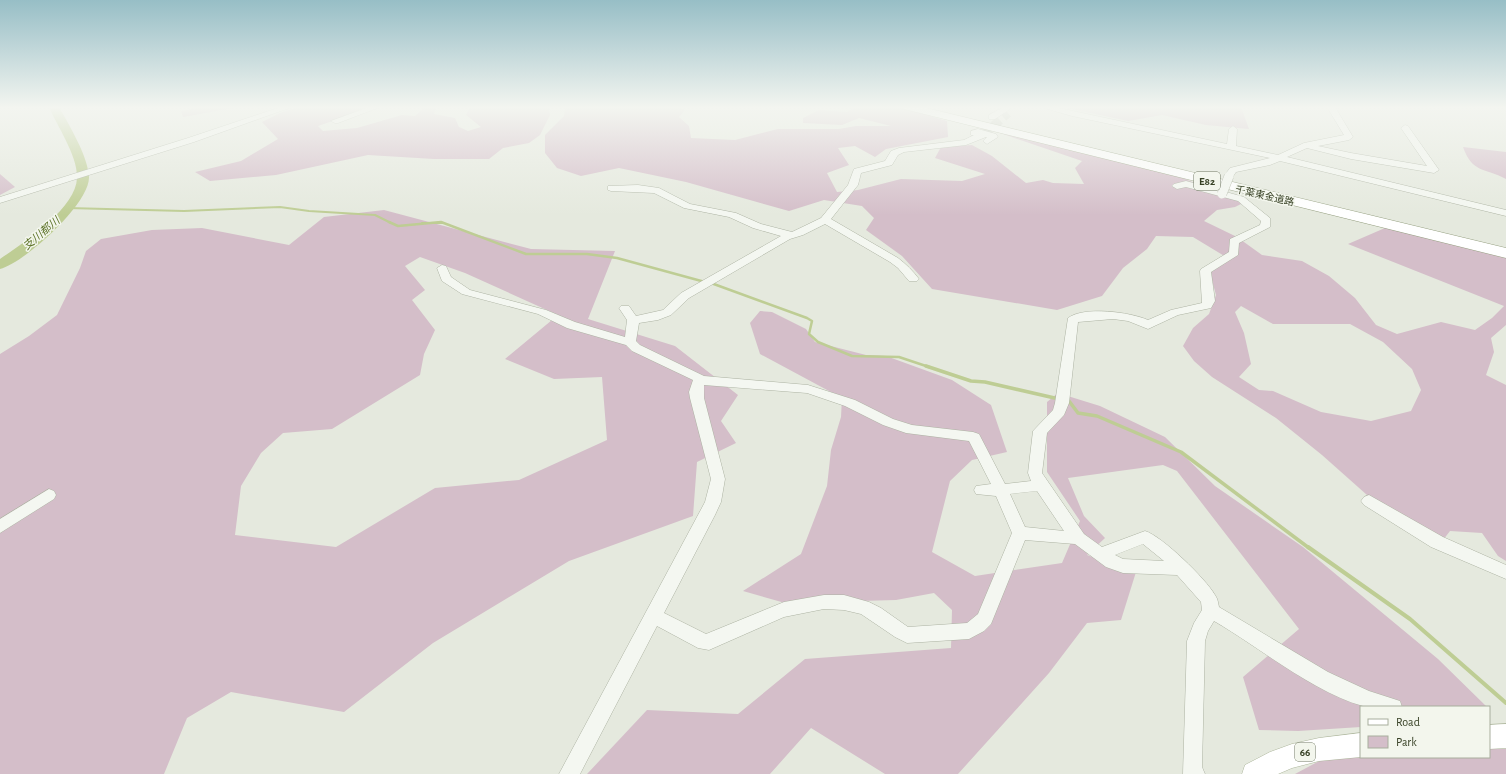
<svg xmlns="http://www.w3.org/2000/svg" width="1506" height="774" font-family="'Alegreya Sans','Noto Sans JP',sans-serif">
<rect width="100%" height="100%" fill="#e5e9de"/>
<!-- green -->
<g fill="#d4bec9" fill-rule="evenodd">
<path d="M203,107H238L183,117L181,111Z"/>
<path d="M298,107H373L318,126L323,131L357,128L402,115L415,116L425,107H436L434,114L455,118L459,127L468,131L481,127L466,115L470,107H551L549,110L550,115L540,135L529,143L503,148L489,159H434L368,155L276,175L210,181L195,172L241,161L278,139L262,122L280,113Z"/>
<path d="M565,107H679L685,110L679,117L689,126L691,138L735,140L778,129H839L856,126H891L859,118L842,125L803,123V118L819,110L847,112L855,107H899L947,121L948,137L886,149L875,157L855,146L838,148L849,165L827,173L837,192L858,190L901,179L962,181L985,174L935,158L941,147L972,145L992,156L1026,183L1043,180L1053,183L1084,184L1075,168L1082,161L997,132L1183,178L1243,203L1235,207L1217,210L1204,221L1237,237L1262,255L1302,261L1329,276L1355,298L1376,325L1397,334L1441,322L1475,330L1492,318L1504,306L1348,244L1385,228L1506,256V325L1491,338L1494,352L1486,375L1506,385V561L1498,556L1482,533L1450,531L1443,540L1385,511L1322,455L1276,418L1212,377L1194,361L1183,346L1193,328L1209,314L1216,295L1210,273L1217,262L1226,257L1193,237L1156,236L1147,249L1123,268L1102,296L1057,310L932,289L902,256L866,230L874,218L862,206L824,200L789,211L686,182L619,168L581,176L557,168L545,153V135L564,116ZM1241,306L1273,324H1350L1383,342L1412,369L1421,390L1411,411L1371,421L1321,412L1273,391L1259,390L1239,377L1251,364L1244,333L1235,312Z"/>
<path d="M1063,107H1241L1249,129L1206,125L1162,115L1128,121Z"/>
<path d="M1463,147L1506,152V179C1484,167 1473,174 1463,147Z"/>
<path d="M0,174L15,187L0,195Z"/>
<path d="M384,210L531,249L615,251L588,319L675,346L738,395L721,421L736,443L697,462L693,516L569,561L433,643L344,712L231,692L187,718L164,774H0V354L29,336L57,315L80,268L86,251L101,239L152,230L202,228L289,245L324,217ZM420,257L465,273L558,315L505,359L554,379L602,377L607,440L519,480L435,488L336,547L235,535L241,486L261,453L283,433L332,429L420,375L424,354L435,330L412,300L425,290L405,266Z"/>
<path d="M760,311L772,312L806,329L815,342L866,355L886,356L952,380L991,405L1007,452L972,460L950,481L932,552L975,576L1062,563L1080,521L1047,472V402L1058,393L1100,406L1165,437L1215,486L1303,547L1438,659L1487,707H1361V727L1298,731L1259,730L1243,677L1299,629L1177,471L1163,465L1068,478L1084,516L1105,538L1087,555L1136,572L1121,620L1087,623L1049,673L958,774H885L811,728L770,774H587L647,710L738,714L805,659L951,648L952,610L934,593L896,600L785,603L743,591L801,554L827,486L831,450L841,417L842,398L760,354L750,323Z"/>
<path d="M1489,748L1506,749V774H1295L1336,752L1361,757H1489Z"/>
</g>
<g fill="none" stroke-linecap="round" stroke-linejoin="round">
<!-- stream-far3 -->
<g stroke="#becd94" stroke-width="2">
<path d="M68,208L184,211L280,207L309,211L375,215L391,223"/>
<path d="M422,223H443"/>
</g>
<!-- stream-far2 -->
<g stroke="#becd94" stroke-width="2.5">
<path d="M389,222L398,226L441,222L526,254H587L617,258L705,282"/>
<path d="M711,283L807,318L812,321L809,334L818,342L852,356L899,357L929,367"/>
</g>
<!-- stream-far1 -->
<g stroke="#becd94" stroke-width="3.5">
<path d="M926,366L971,381L985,382L1059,399"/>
<path d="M1066,400L1069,401L1078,413L1097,416L1181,452L1309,548"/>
</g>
<!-- stream -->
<path stroke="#becd94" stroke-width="4" d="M1308,547L1410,619L1506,703"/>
<!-- river -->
<path fill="#becd94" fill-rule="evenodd" d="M49,107H59C69,125 88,156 89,177C90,204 24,263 0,269V259C23,243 76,209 77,178C78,156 57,126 49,107Z"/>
<!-- minor-tunnel -->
<path stroke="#c2c7b9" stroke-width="9" stroke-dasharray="9 4.5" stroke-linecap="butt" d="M983,135L1008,113"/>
<defs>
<g id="minor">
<path d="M281,107H292L194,142L0,203V197L188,138Z"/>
<path d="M369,107H380L338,123H335L331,121Z"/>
<path d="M1004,107H1013L995,119H989V115Z"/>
<path d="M1041,107H1054L1227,144L1229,129L1233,126L1237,129L1236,146L1278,155L1304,143L1344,135L1327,107H1335L1353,137L1349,140L1318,146L1351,153L1427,166L1401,128L1405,125L1408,126L1439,170L1434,173L1351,159L1307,148L1287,157L1506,210V216L1280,161L1270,165L1236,172L1232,178L1229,179L1224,176L1230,168L1270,158L1072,116Z"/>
<path d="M978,129L996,134L998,137L987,144L983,141L987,137H986L966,145L904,152L898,155L892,165L861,173L858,185L831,219L898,258C906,264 913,271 919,279L917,281H909L898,268L890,262L825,224L803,235L790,239L689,298L671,315L658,320L639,323L636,341L640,345L704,376L808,385L855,400L893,419L912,425L973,432L979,434L1005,484L1031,481L1028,473L1033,431L1053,410L1055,403L1068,318C1084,306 1130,312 1148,320L1171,310L1202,303L1200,271L1201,269L1229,252L1230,239L1260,225L1261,221L1238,201L1186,187L1177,189L1172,186L1174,184L1186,181L1244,197L1270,218V227L1239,243L1238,255L1211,272L1215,301L1211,308L1178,315L1148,329L1128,321L1113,319L1078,322L1069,403L1064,415L1047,433L1042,473L1084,534L1102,547L1145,531C1162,536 1206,579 1215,595C1218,599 1218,603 1219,607L1328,672L1369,691L1400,701L1402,707C1390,707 1374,710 1363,706C1313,692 1259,647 1214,621L1208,631L1205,641L1202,767L1205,774H1183L1187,641L1194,623L1202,610L1201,602L1177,575L1123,573L1106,567L1075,544L1025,540L991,624L984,631L969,639L907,643L895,637L861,614L844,610L824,609L784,617L709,650L698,648L657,626L580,774H559L705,502L711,479L690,398L689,392L693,380L632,351L626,345L567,328L538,314L462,294L442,281L437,268L442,265L446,266L451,277L470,290L546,310L575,322L625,337L627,320L619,308L621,306H629L636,316L663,310L681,293L781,236L753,228L729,217L684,208L654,193L611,191L608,190V186L638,185L659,188L690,204L736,213L761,224L792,232L821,218L848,185L854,169L885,161L891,151L899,148L964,140L974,135H971V131ZM704,385L807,393L845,406L883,425L906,433L969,441L991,484L976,486L974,490L976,494L996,496L1012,533L978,614L967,623L908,627L881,608L869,602L844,595H824L784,602L706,634L664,613L715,515L721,502L725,479L704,398ZM1037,491L1064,531L1025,527L1010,494ZM1143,544L1164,561L1123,559L1115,555Z"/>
<path d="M49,489L54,491L56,495L54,499L0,533V519Z"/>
<path d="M1369,495L1443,537L1506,565V579L1431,547L1364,505L1361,501L1364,497Z"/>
</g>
<g id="major">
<path d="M1506,724V748L1489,749V725Z"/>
<path d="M1361,733V757L1319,761L1292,768L1278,774H1242L1245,765L1270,752L1292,744L1319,738Z"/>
</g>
<path id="highway" d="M902,107H922L1506,248V258L904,109Z"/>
</defs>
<!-- minor casing -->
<use href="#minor" stroke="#adb3a3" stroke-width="1"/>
<!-- major casing -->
<use href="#major" stroke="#adb69c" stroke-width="1"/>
<!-- highway casing -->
<use href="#highway" stroke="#97a183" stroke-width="1"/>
<!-- minor -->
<use href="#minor" fill="#f4f7f1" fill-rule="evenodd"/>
<!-- major -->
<use href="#major" fill="#fff" fill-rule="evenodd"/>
<!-- highway -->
<use href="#highway" fill="#fff" fill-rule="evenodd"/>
<defs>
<path id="minor-bridge" d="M1222,194L1229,176"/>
</defs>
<!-- minor-bridge casing -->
<use href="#minor-bridge" stroke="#adb3a3" stroke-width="10" stroke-linecap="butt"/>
<!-- minor-bridge -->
<use href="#minor-bridge" stroke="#f4f7f1" stroke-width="9"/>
</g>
<!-- sky -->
<linearGradient id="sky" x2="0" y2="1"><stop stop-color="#97bec6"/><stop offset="0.5" stop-color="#f3f5f0"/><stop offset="1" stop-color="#f3f5f0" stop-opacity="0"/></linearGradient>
<rect width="1506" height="215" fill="url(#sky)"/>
<g text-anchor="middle" stroke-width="3" stroke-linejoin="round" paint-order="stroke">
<!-- far-street labels -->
<g font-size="10" fill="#374125" stroke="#f3f6ed">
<text transform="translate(1265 195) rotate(13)" y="4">千葉東金道路</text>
</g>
<!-- shield labels -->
<g fill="#f3f6ed" stroke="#6f7761" stroke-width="1">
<rect x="1194" y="172" width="26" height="18" rx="3"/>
<rect x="1295" y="743" width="20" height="18" rx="3"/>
</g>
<g font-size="11" font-weight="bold" fill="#374125">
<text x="1207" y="185">E82</text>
<text x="1305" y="756">66</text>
</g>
<!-- far-water labels -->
<g font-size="11" font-style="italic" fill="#5e742a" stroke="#f3f6ed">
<text transform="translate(41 233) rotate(-40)" y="4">支川都川</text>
</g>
</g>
<!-- legend -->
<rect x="1360" y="706" width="130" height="52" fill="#f3f6ed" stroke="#a8ae9d"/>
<rect x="1368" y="719" width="20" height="6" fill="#ffffff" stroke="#a8ae9d"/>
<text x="1396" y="726" font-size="12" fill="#374125">Road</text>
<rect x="1368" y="736" width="20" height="12" fill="#d4bec9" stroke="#a8ae9d"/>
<text x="1396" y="746" font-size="12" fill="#374125">Park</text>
</svg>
